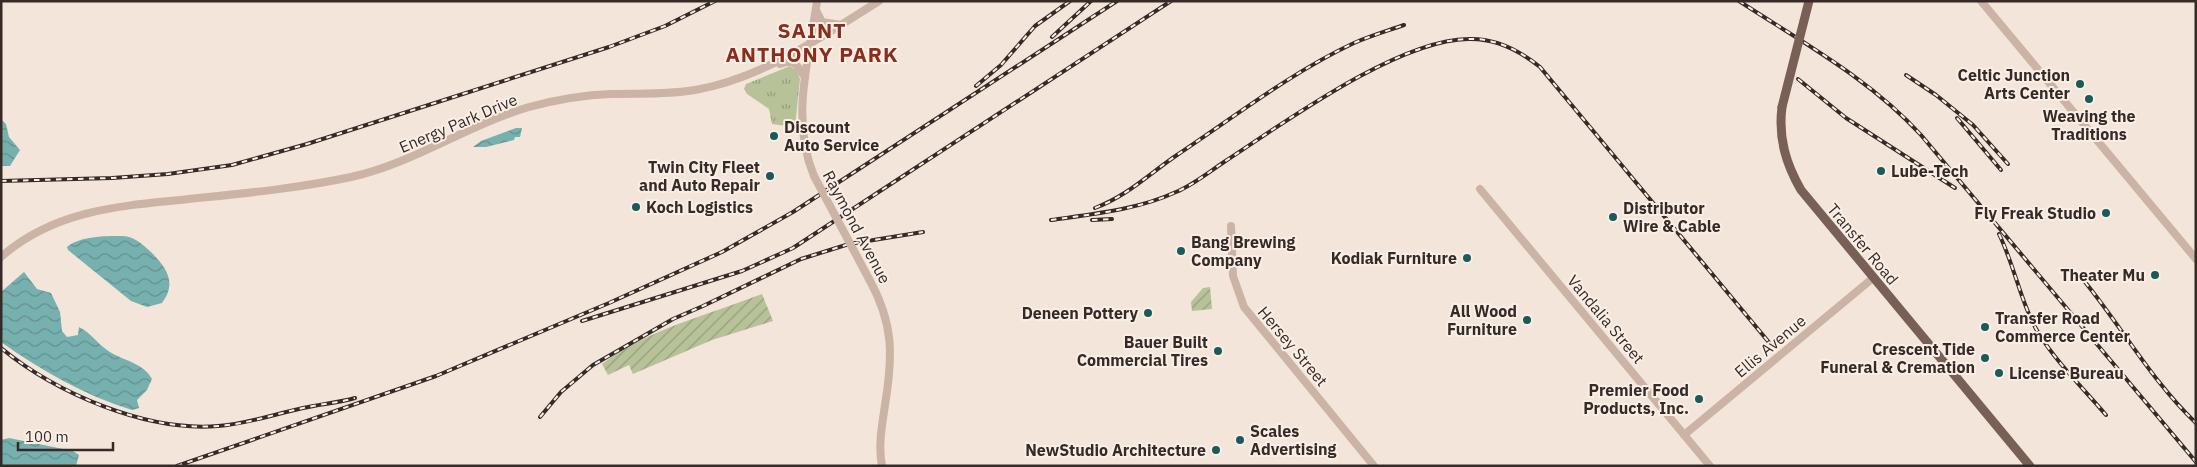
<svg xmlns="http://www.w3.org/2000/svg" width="2197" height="467" font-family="'IBM Plex Sans',sans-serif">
<defs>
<pattern id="park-tufts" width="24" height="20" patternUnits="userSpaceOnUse" patternTransform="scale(1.25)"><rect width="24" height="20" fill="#b7c299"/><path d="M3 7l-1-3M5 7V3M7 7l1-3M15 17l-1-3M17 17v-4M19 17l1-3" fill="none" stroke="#969e7d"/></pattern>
<pattern id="garden-furrows" width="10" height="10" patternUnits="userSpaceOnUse" patternTransform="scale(1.25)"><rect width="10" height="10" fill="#b7c299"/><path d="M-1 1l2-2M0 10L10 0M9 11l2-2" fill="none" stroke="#969e7d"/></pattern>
<pattern id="water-waves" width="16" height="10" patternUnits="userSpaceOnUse" patternTransform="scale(1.25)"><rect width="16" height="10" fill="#77b1af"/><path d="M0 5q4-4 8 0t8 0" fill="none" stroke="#62908e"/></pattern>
</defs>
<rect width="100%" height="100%" fill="#f3e5d9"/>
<!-- park -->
<path fill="url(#park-tufts)" d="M790,66L797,71L800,79L795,127L772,124L769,109L747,94L744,89L746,84Z"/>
<!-- garden -->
<g fill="url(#garden-furrows)">
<path d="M1210,287L1212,309L1192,311L1191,302L1203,288Z"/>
<path d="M762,294L773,321L712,340L633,374L629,365L608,375L602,364C648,329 708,315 762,294Z"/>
</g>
<!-- water -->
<g fill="url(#water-waves)">
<path d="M1,119L6,124L9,137L20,150L10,166H1Z"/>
<path d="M516,128H522L520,137H515L514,140L486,147H473L481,141Z"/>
<path d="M121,236C134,236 141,243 151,252C167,268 177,283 162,303L147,307L131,301L68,250L67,247C80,236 105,236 121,236Z"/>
<path d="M24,272L37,289L51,293L60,312L62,331L67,337L78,335L79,327C90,332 97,343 107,350C122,361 143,362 152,379L147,390L137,400L139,408L132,410C84,395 42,371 1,342V292Z"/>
<path d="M9,438L73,451L79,455L76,466H1V440Z"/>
</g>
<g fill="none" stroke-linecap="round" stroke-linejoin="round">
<!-- minor -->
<g stroke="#cbb4a5" stroke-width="8">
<path d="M1981,1L2196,259"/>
<path d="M816,10L822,22L841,25"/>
<path d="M780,64C795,58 797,66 805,77"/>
<path d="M814,176C790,119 809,59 817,1"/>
<path d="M1480,189L1710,466"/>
<path d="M1231,226L1233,276L1244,307L1374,466"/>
<path d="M1,257C52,212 115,206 180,200C236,194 295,189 351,177C414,163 467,125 529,107C555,100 583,95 611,94C640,93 667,95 695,90C763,78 821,37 879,1"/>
<path d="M869,279C894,324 893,356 885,405C882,425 878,446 882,466"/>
<path d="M1684,435L1873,278"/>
</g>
<!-- major -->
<path stroke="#796057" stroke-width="9" d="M1782,107C1778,138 1786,164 1801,190L2030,466"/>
<defs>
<g id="rail">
<path d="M1739,1C1802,42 1870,79 1921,135L2196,462"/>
<path d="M1052,37L1091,1"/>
<path d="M1906,75L1936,95L1973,125L2008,164"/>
<path d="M1798,79L1846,118L1955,188"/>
<path d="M976,86L1001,65L1035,26L1070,1"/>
<path d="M1957,118L2001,170"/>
<path d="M1,181L112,178L168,174L232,165L307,144L609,47L665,26L715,1"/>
<path d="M1095,208C1127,196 1149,174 1177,155C1234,117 1292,72 1354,43C1370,36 1387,31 1404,25"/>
<path d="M1051,220C1093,214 1137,210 1176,192C1193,185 1209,172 1224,162C1284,123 1397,40 1468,39C1495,38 1519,50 1540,67L1772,346"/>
<path d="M1092,220L1112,219"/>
<path d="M1999,234C2015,267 2021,304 2039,334C2057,363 2084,389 2106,415"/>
<path d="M2085,282C2123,329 2152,381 2196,423"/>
<path d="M582,321L742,271L793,248L1171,1"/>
<path d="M1,348C56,393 146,432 218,426C247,424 275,414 303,408C320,404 338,403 355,398"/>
<path d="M540,417L561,392L593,365L673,319L703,306L801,259L849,244L923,232"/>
<path d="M177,466L436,376L609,303L722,252L793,212L1117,1"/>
</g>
</defs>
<!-- rail casing -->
<use href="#rail" stroke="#362a26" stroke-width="4"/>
<!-- rail -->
<use href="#rail" stroke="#faefe6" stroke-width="2" stroke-dasharray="5.5" stroke-linecap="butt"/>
<!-- minor-bridge -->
<path stroke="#cbb4a5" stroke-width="8" d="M814,176L869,279"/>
<!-- major-bridge -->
<path stroke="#796057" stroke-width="9" d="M1782,107L1809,1"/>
</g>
<!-- markers -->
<g fill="#1a5a5a" stroke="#faefe6" stroke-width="2">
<circle cx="2080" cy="84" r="5"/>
<circle cx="2089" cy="99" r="5"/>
<circle cx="774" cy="136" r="5"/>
<circle cx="1881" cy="171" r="5"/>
<circle cx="770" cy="176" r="5"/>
<circle cx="636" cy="207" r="5"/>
<circle cx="2106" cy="213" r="5"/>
<circle cx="1613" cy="217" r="5"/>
<circle cx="1181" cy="251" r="5"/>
<circle cx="1467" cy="258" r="5"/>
<circle cx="2155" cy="275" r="5"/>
<circle cx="1148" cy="313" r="5"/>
<circle cx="1527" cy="320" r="5"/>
<circle cx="1985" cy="327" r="5"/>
<circle cx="1218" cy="351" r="5"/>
<circle cx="1985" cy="358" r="5"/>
<circle cx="1999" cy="373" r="5"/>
<circle cx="1699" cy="399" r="5"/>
<circle cx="1240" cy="440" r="5"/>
<circle cx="1216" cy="450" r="5"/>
</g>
<g text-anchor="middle" stroke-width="4" stroke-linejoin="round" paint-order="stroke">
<!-- poi labels -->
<g font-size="16" font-weight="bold" fill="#362a26" stroke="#faefe6" text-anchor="end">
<text x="2070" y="81">Celtic Junction<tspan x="2070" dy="18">Arts Center</tspan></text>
<text x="2089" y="122" text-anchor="middle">Weaving the<tspan x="2089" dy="18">Traditions</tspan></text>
<text x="784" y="133" text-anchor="start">Discount<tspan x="784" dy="18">Auto Service</tspan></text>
<text x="760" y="173">Twin City Fleet<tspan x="760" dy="18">and Auto Repair</tspan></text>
<text x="1891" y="177" text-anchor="start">Lube-Tech</text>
<text x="646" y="213" text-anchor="start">Koch Logistics</text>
<text x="1623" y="214" text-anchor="start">Distributor<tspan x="1623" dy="18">Wire &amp; Cable</tspan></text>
<text x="2096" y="219">Fly Freak Studio</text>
<text x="1191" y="248" text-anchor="start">Bang Brewing<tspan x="1191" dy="18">Company</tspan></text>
<text x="1457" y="264">Kodiak Furniture</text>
<text x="2145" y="281">Theater Mu</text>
<text x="1517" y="317">All Wood<tspan x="1517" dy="18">Furniture</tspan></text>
<text x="1138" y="319">Deneen Pottery</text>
<text x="1995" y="324" text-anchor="start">Transfer Road<tspan x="1995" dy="18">Commerce Center</tspan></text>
<text x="1208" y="348">Bauer Built<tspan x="1208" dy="18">Commercial Tires</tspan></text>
<text x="1975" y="355">Crescent Tide<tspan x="1975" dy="18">Funeral &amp; Cremation</tspan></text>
<text x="2009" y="379" text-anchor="start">License Bureau</text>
<text x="1689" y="396">Premier Food<tspan x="1689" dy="18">Products, Inc.</tspan></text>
<text x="1250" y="437" text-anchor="start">Scales<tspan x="1250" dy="18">Advertising</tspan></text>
<text x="1206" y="456">NewStudio Architecture</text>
</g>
<!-- street labels -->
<g font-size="16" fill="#362a26" stroke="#faefe6">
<text transform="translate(458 123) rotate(-23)" y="6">Energy Park Drive</text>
<text transform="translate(857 227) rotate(62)" y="6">Raymond Avenue</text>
<text transform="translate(1863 244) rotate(50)" y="6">Transfer Road</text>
<text transform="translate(1606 319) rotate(50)" y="6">Vandalia Street</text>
<text transform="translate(1293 346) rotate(50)" y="6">Hersey Street</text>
<text transform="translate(1770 346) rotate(-40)" y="6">Ellis Avenue</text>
</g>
<!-- district labels -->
<g font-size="21" font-weight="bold" letter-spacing="1" fill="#892e1c" stroke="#faefe6">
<text x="812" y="38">SAINT<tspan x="812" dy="24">ANTHONY PARK</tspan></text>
</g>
</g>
<!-- border -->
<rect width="2197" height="467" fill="none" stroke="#362a26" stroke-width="5"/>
<!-- scale -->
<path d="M18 442v8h95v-8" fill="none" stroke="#362a26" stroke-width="2.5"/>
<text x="25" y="442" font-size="15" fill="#362a26" stroke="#faefe6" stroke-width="4" paint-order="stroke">100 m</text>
</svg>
